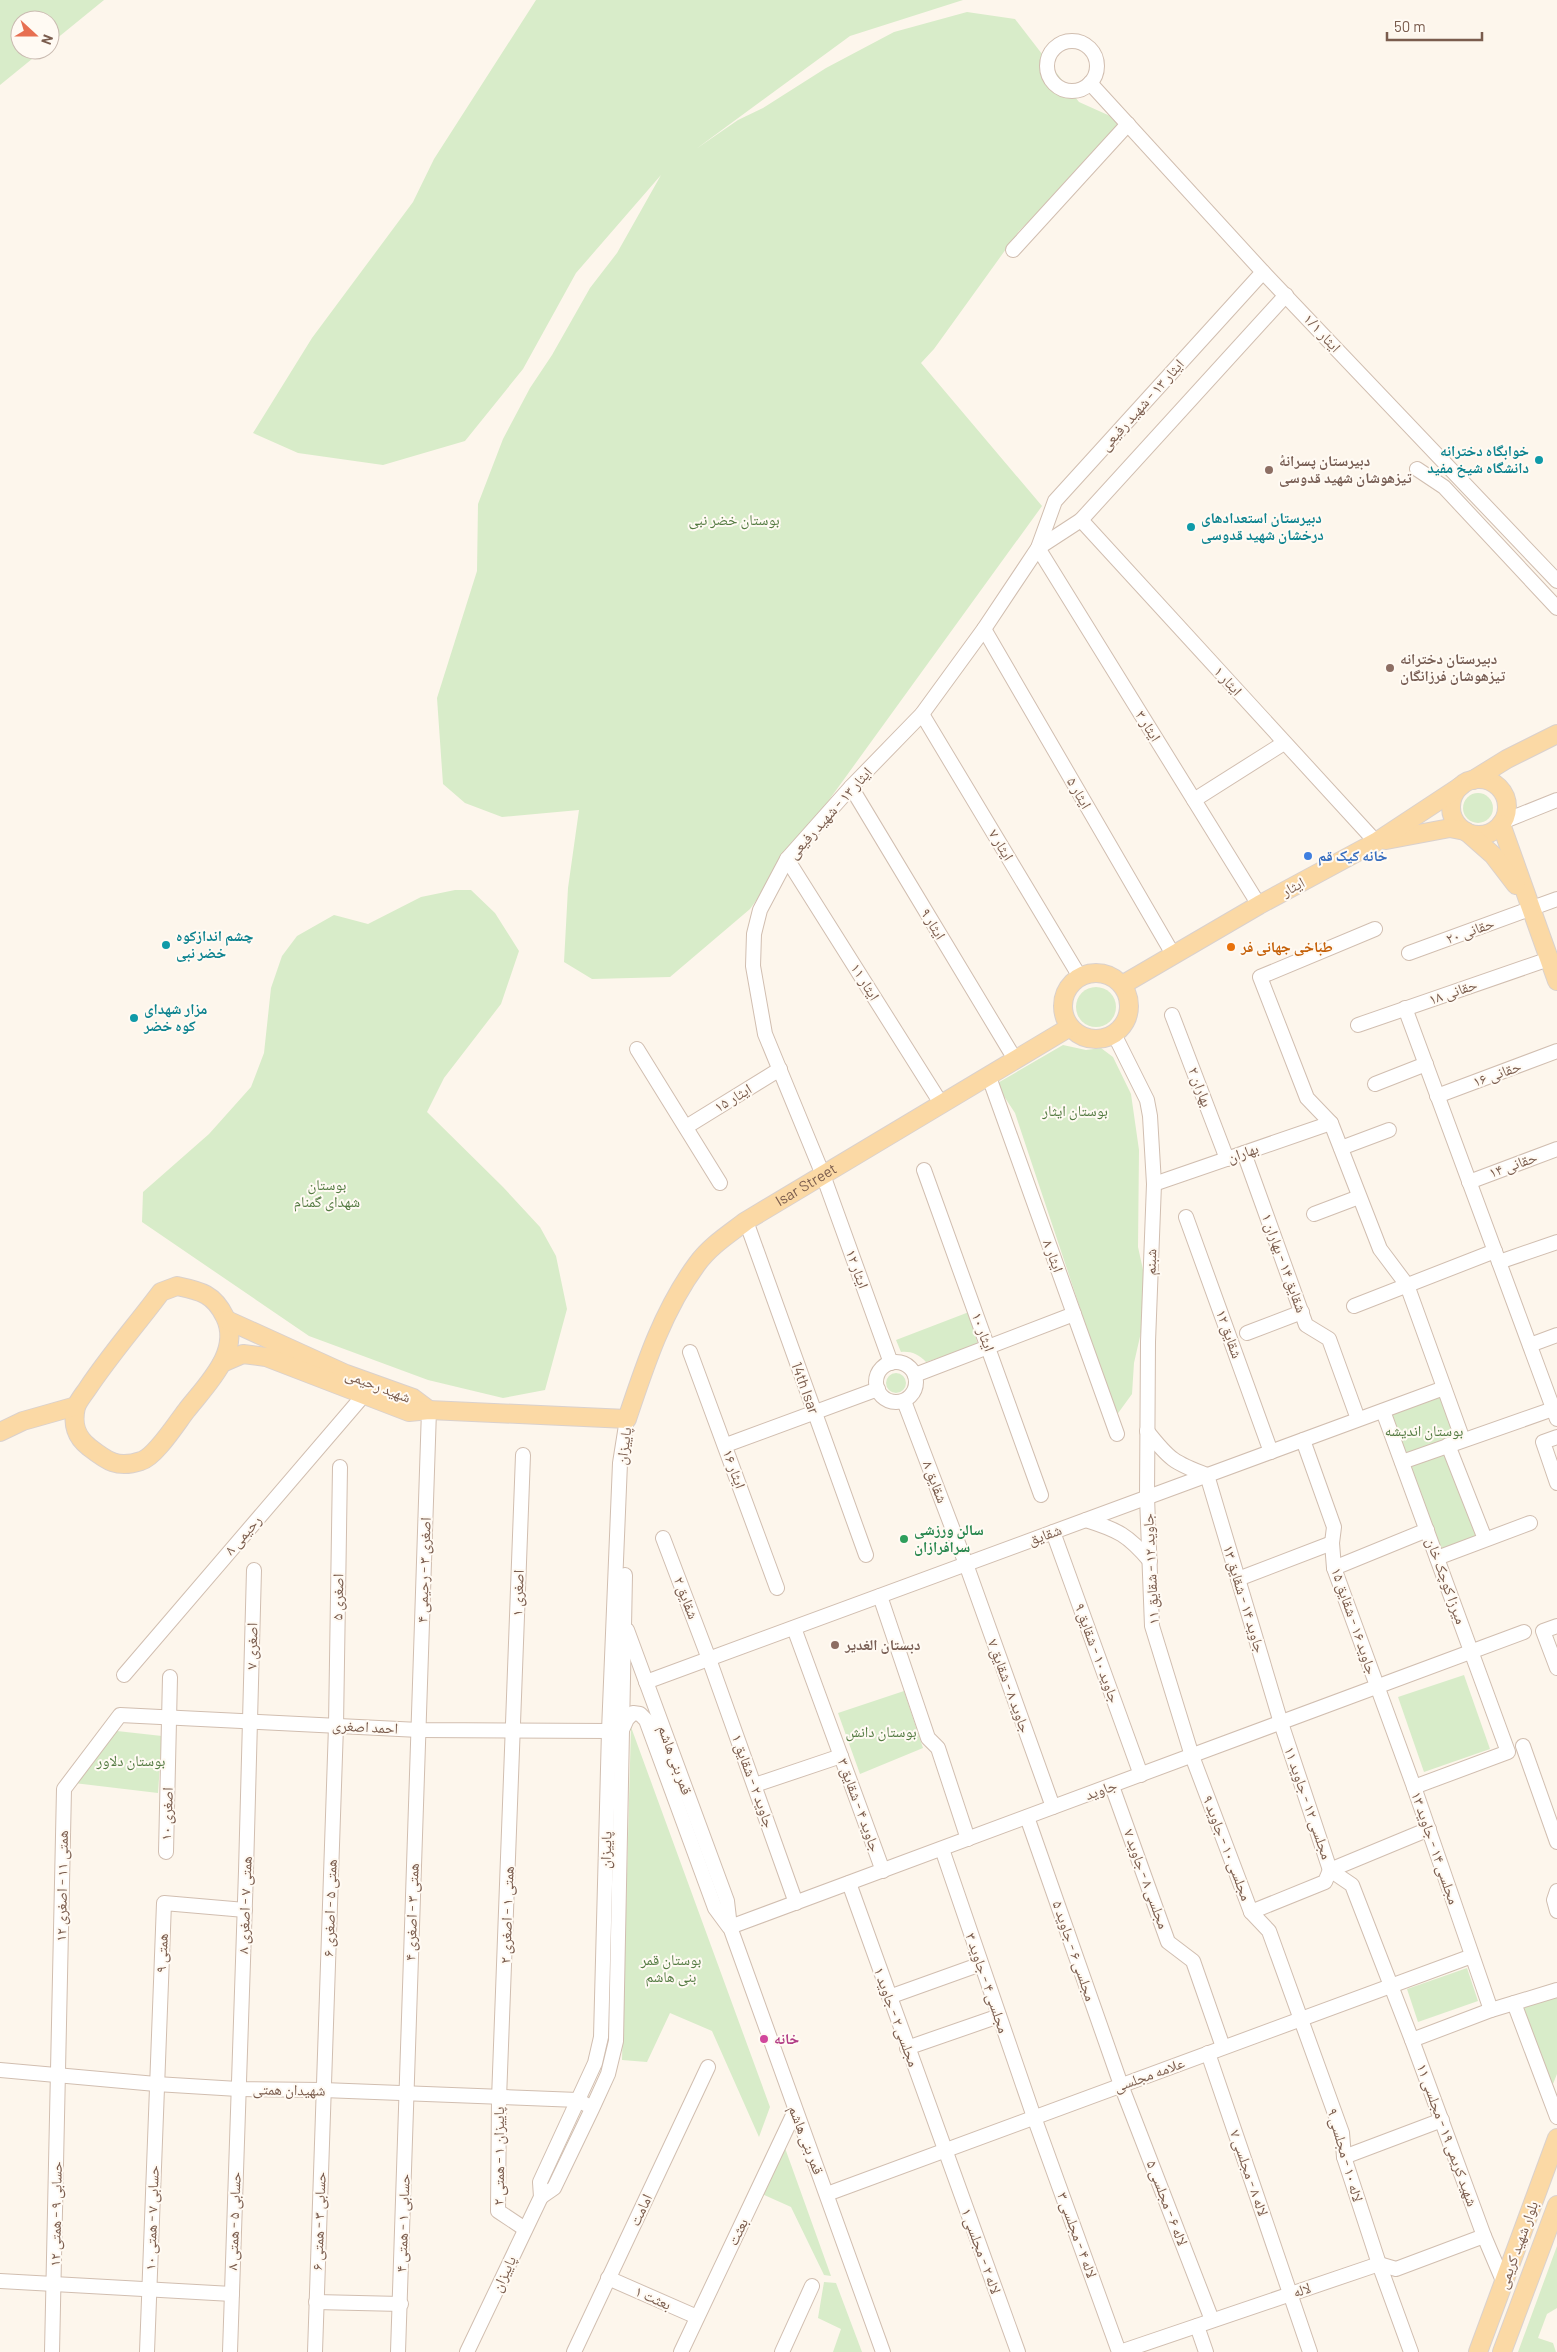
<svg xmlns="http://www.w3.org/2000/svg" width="1557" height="2352" font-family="Barlow,'Noto Naskh Arabic',sans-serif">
<rect width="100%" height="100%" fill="#fdf6ec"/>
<!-- green -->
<g fill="#d8ecc9">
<path d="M0,0H104L50,44V20H20V50H43L0,85Z"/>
<path d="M536,0H963L850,36L696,149L738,120L763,108L826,68L894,32L967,12L1015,19L1079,102L1128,124L1019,231L934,349L921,363L1042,506L750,909L670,977L592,979L564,962L568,888L579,810L502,817L465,803L443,784L437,698L477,571L478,504L503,439L530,388L552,355L590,288L617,253L661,175L576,273L523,369L465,441L383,465L298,453L253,433L312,338L413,202L434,159Z"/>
<circle cx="1478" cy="808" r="15"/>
<path d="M455,890H471L495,913L519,951L501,1004L444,1078L427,1112L503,1187L540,1227L556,1256L567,1309L545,1390L503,1398L428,1380L309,1336L142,1222L143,1192L209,1134L251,1087L264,1053L271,988L282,956L297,936L334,915L368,924L421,897Z"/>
<circle cx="1096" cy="1007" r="20"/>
<path d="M1063,1045L1086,1050L1101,1048L1113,1057L1131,1094L1139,1150L1138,1247L1149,1297L1134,1363L1132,1394L1116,1416L1015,1113L996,1084Z"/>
<path d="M969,1312L978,1345L926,1362C919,1354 910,1351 901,1352L896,1340Z"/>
<circle cx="896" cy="1383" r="10"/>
<path d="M1443,1394L1460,1442L1446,1448L1482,1539L1442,1557L1390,1415Z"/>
<path d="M1464,1675L1490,1749L1424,1772L1398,1697Z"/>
<path d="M904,1691L923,1748L860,1774L838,1713Z"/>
<path d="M631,1727L770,2107L759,2137L712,2031L670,2013L647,2062L622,2060Z"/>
<path d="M117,1731L162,1736L158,1793L74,1783Z"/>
<path d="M1467,1968L1478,2001L1418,2022L1407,1989Z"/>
<path d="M1557,1997V2074L1551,2089L1521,2008Z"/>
<path d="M785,2148L831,2276L824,2275L791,2207L760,2193Z"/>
<path d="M1557,2246V2308L1547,2314L1538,2338L1553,2343L1556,2352H1518Z"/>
<path d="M824,2282L836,2283L862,2352H833L841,2329L818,2318Z"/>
</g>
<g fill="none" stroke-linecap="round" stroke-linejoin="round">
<defs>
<g id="minor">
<circle cx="1072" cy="66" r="25"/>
<path d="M1090,83L1263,272L1557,581"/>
<path d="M1013,250L1128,124"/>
<path d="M1417,469L1444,487L1557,608"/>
<path d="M1081,520L1376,842"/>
<path d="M1038,548L1259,905"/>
<path d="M1038,548L1081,520L1286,295"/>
<path d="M984,629L1174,956"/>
<path d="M922,714L1080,977"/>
<path d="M851,787L1016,1061"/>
<path d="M1194,800L1284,743"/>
<path d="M1502,822L1557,800"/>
<path d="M787,859L942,1105"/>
<path d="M1375,929L1260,977L1307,1098L1331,1123L1380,1249L1407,1285L1463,1440"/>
<path d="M1409,953L1557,899"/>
<path d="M1405,1008L1557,1419"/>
<path d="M1172,1015L1227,1159"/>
<path d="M1358,1025L1549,959"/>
<path d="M1114,1034L1147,1100L1150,1116L1154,1184L1148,1342L1147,1497L1152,1626L1192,1756L1251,1912L1269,1931L1342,2133L1344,2157L1379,2264L1411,2352"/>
<path d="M637,1049L720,1183"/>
<path d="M989,1077L1117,1434"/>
<path d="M1375,1084L1426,1064"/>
<path d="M1437,1096L1557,1051"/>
<path d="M686,1127L780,1069"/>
<path d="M1341,1148L1389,1130"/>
<path d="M1244,1153L1306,1325L1329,1339L1358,1419"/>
<path d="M924,1170L1041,1495"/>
<path d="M1469,1182L1557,1149"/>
<path d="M1154,1184L1331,1123"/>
<path d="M1314,1214L1359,1197"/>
<path d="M1186,1217L1271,1452"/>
<path d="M746,1221L866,1555"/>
<path d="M1499,1262L1557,1242"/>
<path d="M1354,1306L1495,1251"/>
<path d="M1247,1333L1302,1312"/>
<path d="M1530,1345L1557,1335"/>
<path d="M690,1352L777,1588"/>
<circle cx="896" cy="1382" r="20"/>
<path d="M891,1363L823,1175L765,1034L753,966L754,934L760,910L787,859L851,787L922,714L984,629L1038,548L1055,501L1263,272"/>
<path d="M915,1375L1074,1314"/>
<path d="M904,1401L966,1564L1053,1807"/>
<path d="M1383,1411L1508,1752L1414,1787"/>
<path d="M1147,1431C1169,1459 1174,1463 1207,1475L1281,1723L1330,1870L1352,1885L1412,2040L1484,2236L1504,2283"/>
<path d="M1557,1437L1543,1442L1557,1483"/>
<path d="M1303,1440L1334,1527L1332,1543L1334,1568L1414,1787L1491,2010"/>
<path d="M726,1445L878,1389"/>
<path d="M1448,1445L1485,1539"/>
<path d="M523,1455L499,2099L498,2211L525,2229"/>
<path d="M1402,1462L1553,1409"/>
<path d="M1086,1520C1118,1530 1128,1535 1150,1561"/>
<path d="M1053,1532L1141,1775"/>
<path d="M663,1538L709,1659L796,1903"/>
<path d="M1437,1558L1530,1523"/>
<path d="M1334,1568L1427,1530"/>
<path d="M1238,1579L1332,1543"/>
<path d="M880,1596L928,1738L938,1748L968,1839"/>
<path d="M1557,1626L1543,1631L1557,1668"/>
<path d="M794,1628L883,1871"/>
<path d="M627,1630L727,1901L730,1927L883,2352"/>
<path d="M124,1675L363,1396"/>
<path d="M646,1682L1444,1388"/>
<path d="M622,1730L627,1719L633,1713L640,1714L646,1720L715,1908L729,1927"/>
<path d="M1523,1746L1557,1842"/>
<path d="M755,1785L841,1756"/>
<path d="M1112,1786L1168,1942L1193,1961L1223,2047"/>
<path d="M1027,1817L1121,2085L1212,2320"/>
<path d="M942,1849L1034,2117L1119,2352"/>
<path d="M166,1852L170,1677"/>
<path d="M849,1883L1018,2352"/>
<path d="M1557,1891L1554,1900L1557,1911"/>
<path d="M1251,1912L1325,1882L1330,1870L1429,1829"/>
<path d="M730,1927L1524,1632"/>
<path d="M889,1997L981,1964"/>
<path d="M1514,2003L1557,2117"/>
<path d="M1412,2040L1491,2010L1557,1990"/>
<path d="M907,2048L999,2016"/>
<path d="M1208,2053L1310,2352"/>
<path d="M0,2070L156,2084L238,2089L323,2090L578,2100L585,2104"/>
<path d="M1344,2157L1442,2120"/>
<path d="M827,2194L1472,1956"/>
<path d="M541,2197L554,2188L592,2109L608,2074L616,2041L625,1575"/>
<path d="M608,2278L697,2317"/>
<path d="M0,2281L232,2294"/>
<path d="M316,2302L401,2304"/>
<path d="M1197,2326L1206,2352"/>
<path d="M52,2352L64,1789L120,1715L419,1730L609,1731"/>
<path d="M147,2352L164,1903L245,1910"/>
<path d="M230,2352L246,1871L254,1570"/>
<path d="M315,2352L336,1726L340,1467"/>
<path d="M398,2352L429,1410"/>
<path d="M467,2352L541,2197L540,2182L595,2063L601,2037L609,1731L620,1463L627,1419"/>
<path d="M574,2352L708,2067"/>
<path d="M681,2352L795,2111"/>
<path d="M782,2352L812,2286"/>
<path d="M1120,2352L1379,2264L1396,2269L1484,2236"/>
</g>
<g id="major">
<circle cx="1479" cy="807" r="28"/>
<path d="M1473,780L1507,759L1557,734"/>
<path d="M1501,824L1557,981"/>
<path d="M1468,833L1493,855L1516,885"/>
<path d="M1386,840L1450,828L1465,831"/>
<circle cx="1096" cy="1006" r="33"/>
<path d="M1122,985L1259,905L1376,842L1461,786"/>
<path d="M177,1286C201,1291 214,1294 225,1317C242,1352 206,1385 186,1411C176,1424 155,1457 141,1461C117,1469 107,1461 89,1447C76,1437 72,1424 76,1407C78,1401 84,1394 88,1388C110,1355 137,1324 161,1292Z"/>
<path d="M227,1320L346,1374L413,1398L429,1410"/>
<path id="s1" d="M222,1363L243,1354L266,1357L409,1412L429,1410L627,1419C645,1365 663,1310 697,1264C710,1246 729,1234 746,1221L1070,1027"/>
<path d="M0,1432L23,1421L76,1406"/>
<path d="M1478,2352L1557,2138"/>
<path d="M1502,2352L1557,2205"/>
</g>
</defs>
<!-- minor casing -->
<use href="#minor" stroke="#d1beb0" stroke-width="16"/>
<!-- major casing -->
<use href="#major" stroke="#dad1cd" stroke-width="20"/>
<!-- minor -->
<use href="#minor" stroke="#fff" stroke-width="14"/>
<!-- major -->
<use href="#major" stroke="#fbd9a5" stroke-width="18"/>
</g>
<!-- markers -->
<g fill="#0f9aa8" stroke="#fffaf3" stroke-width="2">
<circle cx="1539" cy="460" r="5"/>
<circle cx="1191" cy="527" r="5"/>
<circle cx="166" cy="945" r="5"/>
<circle cx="134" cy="1018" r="5"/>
</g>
<g fill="#8d6e63" stroke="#fffaf3" stroke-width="2">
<circle cx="1269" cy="470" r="5"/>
<circle cx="1390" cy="668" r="5"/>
<circle cx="835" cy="1645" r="5"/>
</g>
<circle fill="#3f7fe0" stroke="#fffaf3" stroke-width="2" cx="1308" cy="856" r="5"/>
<circle fill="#e8710a" stroke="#fffaf3" stroke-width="2" cx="1231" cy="947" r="5"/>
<circle fill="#2e9e5b" stroke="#fffaf3" stroke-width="2" cx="904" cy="1539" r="5"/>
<circle fill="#d1479c" stroke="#fffaf3" stroke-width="2" cx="764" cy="2039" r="5"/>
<g text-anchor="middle" stroke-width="4" stroke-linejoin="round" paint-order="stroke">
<!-- street labels -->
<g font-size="15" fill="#7a5c4d" stroke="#fffaf3">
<text transform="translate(1322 333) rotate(47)" y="5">ایثار ۱/۱</text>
<text transform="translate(1142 405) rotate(-48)" y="5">ایثار ۱۳ - شهید رفیعی</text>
<text transform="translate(1228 681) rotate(48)" y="5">ایثار ۱</text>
<text transform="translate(1148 726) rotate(58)" y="5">ایثار ۳</text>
<text transform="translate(1079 793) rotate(60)" y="5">ایثار ۵</text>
<text transform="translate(830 813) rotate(-48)" y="5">ایثار ۱۳ - شهید رفیعی</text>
<text transform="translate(1001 845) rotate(59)" y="5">ایثار ۷</text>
<text transform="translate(1293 887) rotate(-28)" y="5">ایثار</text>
<text transform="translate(933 924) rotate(59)" y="5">ایثار ۹</text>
<text transform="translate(1470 931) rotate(-20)" y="5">حقانی ۲۰</text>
<text transform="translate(865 982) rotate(58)" y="5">ایثار ۱۱</text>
<text transform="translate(1453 992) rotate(-19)" y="5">حقانی ۱۸</text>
<text transform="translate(1497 1074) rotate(-20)" y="5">حقانی ۱۶</text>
<text transform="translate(1200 1087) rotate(69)" y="5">بهاران ۲</text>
<text transform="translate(733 1098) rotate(-31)" y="5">ایثار ۱۵</text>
<text transform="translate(1243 1153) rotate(-19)" y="5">بهاران</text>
<text transform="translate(1513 1165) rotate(-20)" y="5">حقانی ۱۴</text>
<text dy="5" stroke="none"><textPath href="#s1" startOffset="724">Isar Street</textPath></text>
<text transform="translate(1053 1256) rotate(70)" y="5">ایثار ۸</text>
<text transform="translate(1151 1262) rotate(-88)" y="5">شبنم</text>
<text transform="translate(1284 1263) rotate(70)" y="5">شقایق ۱۴ - بهاران ۱</text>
<text transform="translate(857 1269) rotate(70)" y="5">ایثار ۱۲</text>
<text transform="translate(983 1332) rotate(70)" y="5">ایثار ۱۰</text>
<text transform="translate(1229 1334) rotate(70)" y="5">شقایق ۱۲</text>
<text transform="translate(378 1386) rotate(21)" y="5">شهید رحیمی</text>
<text transform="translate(805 1388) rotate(70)" y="5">14th Isar</text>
<text transform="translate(624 1446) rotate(-82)" y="5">پاییزان</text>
<text transform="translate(734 1469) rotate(70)" y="5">ایثار ۱۶</text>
<text transform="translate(935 1482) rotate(69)" y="5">شقایق ۸</text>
<text transform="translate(243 1535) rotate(-49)" y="5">رحیمی ۸</text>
<text transform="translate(1045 1535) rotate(-20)" y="5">شقایق</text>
<text transform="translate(1151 1569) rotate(-93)" y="5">جاوید ۱۲ - شقایق ۱۱</text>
<text transform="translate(424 1570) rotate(-88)" y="5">اصغری ۳ - رحیمی ۴</text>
<text transform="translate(1446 1581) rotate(70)" y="5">میرزا کوچک خان</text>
<text transform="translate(518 1593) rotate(-88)" y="5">اصغری ۱</text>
<text transform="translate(338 1597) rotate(-89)" y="5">اصغری ۵</text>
<text transform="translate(686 1598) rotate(69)" y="5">شقایق ۲</text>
<text transform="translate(1244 1599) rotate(73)" y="5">جاوید ۱۴ - شقایق ۱۳</text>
<text transform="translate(1354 1621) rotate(71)" y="5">جاوید ۱۶ - شقایق ۱۵</text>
<text transform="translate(252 1646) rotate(-89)" y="5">اصغری ۷</text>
<text transform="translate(1097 1653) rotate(70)" y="5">جاوید ۱۰ - شقایق ۹</text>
<text transform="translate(1009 1686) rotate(70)" y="5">جاوید ۸ - شقایق ۷</text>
<text transform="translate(365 1727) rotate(3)" y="5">احمد اصغری</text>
<text transform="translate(675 1760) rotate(70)" y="5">قمر بنی هاشم</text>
<text transform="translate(753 1781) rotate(70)" y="5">جاوید ۲ - شقایق ۱</text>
<text transform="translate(1101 1790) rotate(-20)" y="5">جاوید</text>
<text transform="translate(1308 1803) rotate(71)" y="5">مجلسی ۱۲ - جاوید ۱۱</text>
<text transform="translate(859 1805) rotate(70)" y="5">جاوید ۴ - شقایق ۳</text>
<text transform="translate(167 1814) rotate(-88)" y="5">اصغری ۱۰</text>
<text transform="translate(1227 1848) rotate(69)" y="5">مجلسی ۱۰ - جاوید ۹</text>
<text transform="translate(1435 1848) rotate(71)" y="5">مجلسی ۱۴ - جاوید ۱۳</text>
<text transform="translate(606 1850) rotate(-88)" y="5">پاییزان</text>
<text transform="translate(1146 1879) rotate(70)" y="5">مجلسی ۸ - جاوید ۷</text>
<text transform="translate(62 1886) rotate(-89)" y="5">همتی ۱۱ - اصغری ۱۲</text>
<text transform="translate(245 1905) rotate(-88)" y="5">همتی ۷ - اصغری ۸</text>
<text transform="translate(330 1908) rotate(-88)" y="5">همتی ۵ - اصغری ۶</text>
<text transform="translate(412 1912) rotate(-88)" y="5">همتی ۳ - اصغری ۴</text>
<text transform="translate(507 1915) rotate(-88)" y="5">همتی ۱ - اصغری ۲</text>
<text transform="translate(1074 1951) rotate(71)" y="5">مجلسی ۶ - جاوید ۵</text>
<text transform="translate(162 1953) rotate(-87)" y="5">همتی ۹</text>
<text transform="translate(987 1983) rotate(71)" y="5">مجلسی ۴ - جاوید ۳</text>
<text transform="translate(896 2017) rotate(70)" y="5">مجلسی ۲ - جاوید ۱</text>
<text transform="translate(1149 2075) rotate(-20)" y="5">علامه مجلسی</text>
<text transform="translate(289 2090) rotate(1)" y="5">شهیدان همتی</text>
<text transform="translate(1447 2135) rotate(70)" y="5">شهید کریمی ۱۹ - مجلسی ۱۱</text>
<text transform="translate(806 2140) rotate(69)" y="5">قمر بنی هاشم</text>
<text transform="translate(1345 2155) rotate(74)" y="5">لاله ۱۰ - مجلسی ۹</text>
<text transform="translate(499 2156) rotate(-90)" y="5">پاییزان ۱ - همتی ۲</text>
<text transform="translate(1249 2173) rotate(71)" y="5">لاله ۸ - مجلسی ۷</text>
<text transform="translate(1167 2203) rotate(69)" y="5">لاله ۶ - مجلسی ۵</text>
<text transform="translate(641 2210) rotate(-65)" y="5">امامت</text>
<text transform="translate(56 2214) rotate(-89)" y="5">حسابی ۹ - همتی ۱۲</text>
<text transform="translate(152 2218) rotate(-88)" y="5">حسابی ۷ - همتی ۱۰</text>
<text transform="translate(234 2221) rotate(-88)" y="5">حسابی ۵ - همتی ۸</text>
<text transform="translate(319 2221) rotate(-88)" y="5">حسابی ۳ - همتی ۶</text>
<text transform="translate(403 2223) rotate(-88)" y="5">حسابی ۱ - همتی ۴</text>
<text transform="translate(738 2232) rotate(-65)" y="5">بعثت</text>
<text transform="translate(1077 2235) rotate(70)" y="5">لاله ۴ - مجلسی ۳</text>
<text transform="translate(1518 2245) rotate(-70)" y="5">بلوار شهید کریمی</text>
<text transform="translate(981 2251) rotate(70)" y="5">لاله ۲ - مجلسی ۱</text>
<text transform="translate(504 2274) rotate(-65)" y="5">پاییزان</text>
<text transform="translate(1302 2290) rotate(-18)" y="5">لاله</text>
<text transform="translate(653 2298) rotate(24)" y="5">بعثت ۱</text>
</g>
<!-- culture labels -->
<g font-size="15" font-weight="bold" fill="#0d838f" stroke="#fffaf3" text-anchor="start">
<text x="1529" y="456" text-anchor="end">خوابگاه دخترانه<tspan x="1529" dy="17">دانشگاه شیخ مفید</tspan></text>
<text x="1201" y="523">دبیرستان استعدادهای<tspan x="1201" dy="17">درخشان شهید قدوسی</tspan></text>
<text x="176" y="941">چشم اندازکوه<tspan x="176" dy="17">خضر نبی</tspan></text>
<text x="144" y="1014">مزار شهدای<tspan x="144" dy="17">کوه خضر</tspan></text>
</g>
<!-- education labels -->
<g font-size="15" font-weight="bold" fill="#785e54" stroke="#fffaf3" text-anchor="start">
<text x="1279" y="466">دبیرستان پسرانهٔ<tspan x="1279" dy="17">تیزهوشان شهید قدوسی</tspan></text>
<text x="1400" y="664">دبیرستان دخترانه<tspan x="1400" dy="17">تیزهوشان فرزانگان</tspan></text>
<text x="845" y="1650">دبستان الغدیر</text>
</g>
<!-- park labels -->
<g font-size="15" fill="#537a41" stroke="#fffaf3">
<text x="734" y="525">بوستان خضر نبی</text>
<text x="1075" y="1116">بوستان ایثار</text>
<text x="327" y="1190">بوستان<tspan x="327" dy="17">شهدای گمنام</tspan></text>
<text x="1424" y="1436">بوستان اندیشه</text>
<text x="881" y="1737">بوستان دانش</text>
<text x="131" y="1766">بوستان دلاور</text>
<text x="671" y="1965">بوستان قمر<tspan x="671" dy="17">بنی هاشم</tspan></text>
</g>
<!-- shop labels -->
<g font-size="15" font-weight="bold" fill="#366cbe" stroke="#fffaf3" text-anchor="start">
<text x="1318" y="861">خانه کیک قم</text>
</g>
<!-- food labels -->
<g font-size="15" font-weight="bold" fill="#c56008" stroke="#fffaf3" text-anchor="start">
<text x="1241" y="952">طباخی جهانی فر</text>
</g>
<!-- leisure labels -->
<g font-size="15" font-weight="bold" fill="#27864d" stroke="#fffaf3" text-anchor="start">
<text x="914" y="1535">سالن ورزشی<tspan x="914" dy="17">سرافرازان</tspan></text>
</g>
<!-- hotel labels -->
<g font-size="15" font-weight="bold" fill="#b23c85" stroke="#fffaf3" text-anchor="start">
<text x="774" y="2044">خانه</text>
</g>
</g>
<!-- north arrow -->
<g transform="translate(35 35) rotate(111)"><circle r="24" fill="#fffaf3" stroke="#cabbb1"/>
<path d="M0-4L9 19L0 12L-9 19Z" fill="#e76f51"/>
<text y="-8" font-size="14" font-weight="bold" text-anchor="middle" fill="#7a5c4d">N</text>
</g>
<!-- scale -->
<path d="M1387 32v8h95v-8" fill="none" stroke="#7a5c4d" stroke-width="2.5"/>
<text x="1394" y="32" font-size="15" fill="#7a5c4d" stroke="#fffaf3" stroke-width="4" paint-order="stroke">50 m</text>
</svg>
